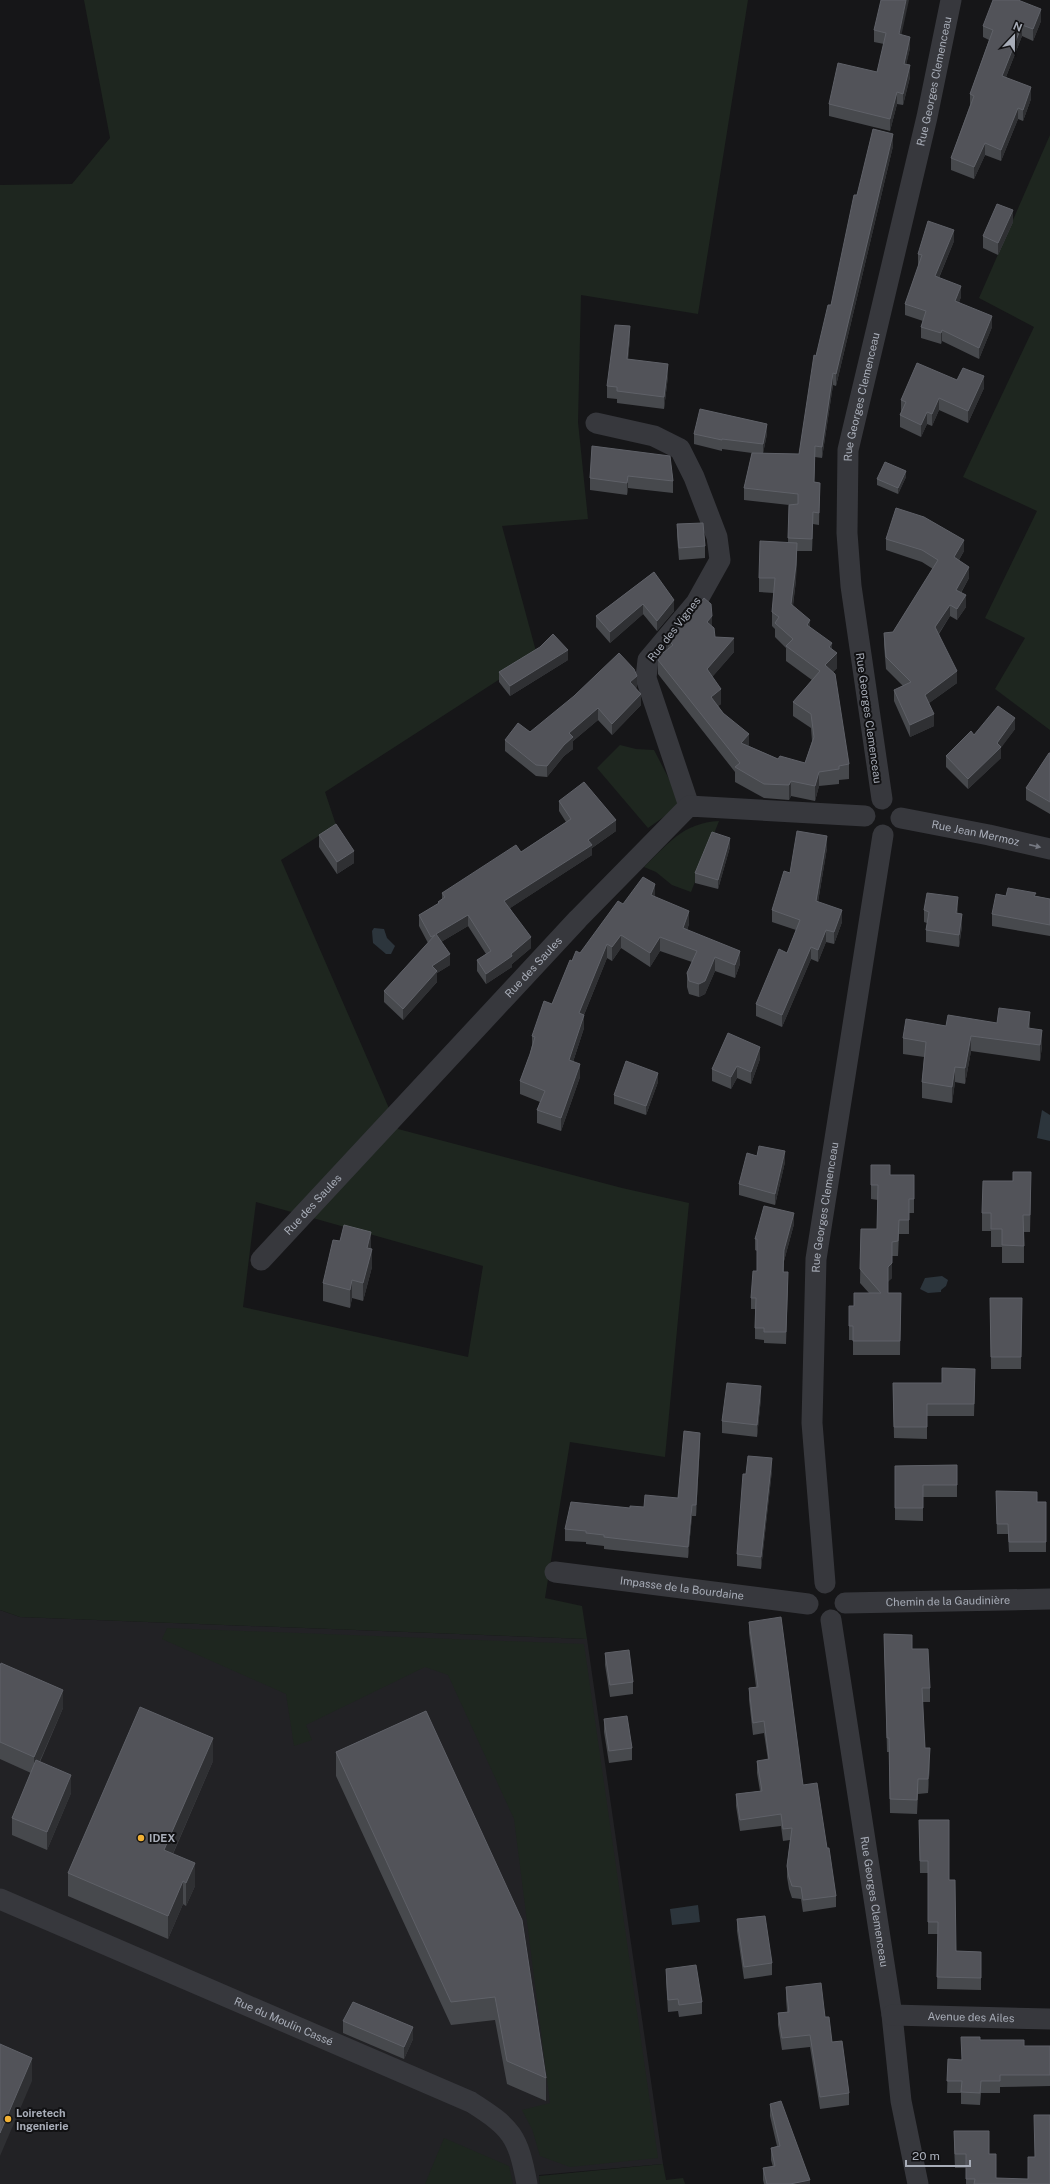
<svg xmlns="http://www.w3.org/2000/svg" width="1050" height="2184" font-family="'Public Sans',sans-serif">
<rect width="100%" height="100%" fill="#161618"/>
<!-- built -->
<path fill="#222225" d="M0,1610L20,1617L587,1639L663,2164L539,2175L540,2184H0Z"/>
<!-- green -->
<g fill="#1e261f" fill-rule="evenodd">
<path d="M84,0H748L698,314L581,295L578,422L588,519L502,526L537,655L325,792L336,825L281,860L398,1129L622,1188L689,1203L665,1457L570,1442L545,1598L582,1606L587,1639L20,1617L0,1610V185L72,184L110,138ZM256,1202L483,1266L468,1357L243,1307Z"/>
<path d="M1050,135V730L995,689L1025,638L985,618L1037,511L963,477L1034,327L979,298Z"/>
<path d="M620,745L636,749L654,750L682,804L648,828L597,768Z"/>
<path d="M719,821L691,892L672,885L656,872L644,867C669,843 683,823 719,821Z"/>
<path d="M167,1628L584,1644L658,2158L570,2167L540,2156L532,2129L522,2110L550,2103L514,1819L448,1675L425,1667L306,1725L312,1740L294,1746L286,1694L162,1639Z"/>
<path d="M444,2138L509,2166L513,2184H425Z"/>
<path d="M663,2164L666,2180L683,2178L685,2184H540L539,2176Z"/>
</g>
<!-- water -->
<g fill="#2c353c">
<path d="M374,928L384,929L387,938L395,946L391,954H386L373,943L372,931Z"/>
<path d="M1042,1110L1050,1115V1141L1037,1138Z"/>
<path d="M942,1276L948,1280L946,1286L941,1290V1292L928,1293L920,1289L925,1278Z"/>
<path d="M698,1905L700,1922L672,1925L670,1909Z"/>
</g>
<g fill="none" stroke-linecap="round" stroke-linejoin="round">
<!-- minor -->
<g stroke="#37383d" stroke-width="21">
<path d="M596,423L654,436L680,449L694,477L717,537L720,560L696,603L648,660L646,678L689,806"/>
<path id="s1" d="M882,799L851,586L847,533L848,450L927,117L951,0"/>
<path id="s2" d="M901,818L989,835L1050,849"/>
<path id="s3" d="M261,1260L578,919L689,806L865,816"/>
<path id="s4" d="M555,1572L808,1604"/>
<path id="s5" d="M825,1583L812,1423L816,1259L883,835"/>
<path id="s6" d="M845,1603L1050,1599"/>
<path id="s7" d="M831,1620L892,2015L901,2101L918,2184"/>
<path id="s8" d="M0,1899L471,2102C512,2128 518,2136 527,2184"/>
<path id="s9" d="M892,2015L1050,2019"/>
</g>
</g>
<!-- wall -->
<g fill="#47494d">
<path d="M1041,21L1033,41L1022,36L1006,77L1031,99L1023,121L1018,119L1001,161L985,155L974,179L951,170V158L970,105V94L989,40L983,37V26Z"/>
<path d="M874,30L901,35L910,48L906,64L910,77L903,105L897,104L890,131L829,116V104L877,72L884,44L874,42Z"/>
<path d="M893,146L836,386L833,385L822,458L815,457L814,482L820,483L819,525L813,524L812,551H797L796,580L793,606L810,627L832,649L837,668L833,672L849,764V779L839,780V784L819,786L815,801L791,796L789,800L764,798L735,782V772L658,674V660L668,648V640L712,627L715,637L734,652L712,677L721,704L718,706L749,746L778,759L805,763L812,741L811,728L793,716V702L812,680L786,661V648L775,637V629L772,626V612L774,593L759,592V578L788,542L789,505L744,500V488L752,453L722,449V451L694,444V434H767L763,453L799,454L816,356L831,305L857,195Z"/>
<path d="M1013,222L998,255L983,248V236Z"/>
<path d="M954,241L939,278L961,297L959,302L992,327L979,359L942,341L941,344L921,338V327L923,321L905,315V304L919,265H918V254Z"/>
<path d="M630,338L628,359L668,376L664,409L617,403V399L607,398V386Z"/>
<path d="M957,380L984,388L968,423L939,410L932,426L927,424L921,437L900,427V415L901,412V400Z"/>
<path d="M670,456L673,481V493L628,488L627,495L590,490V478Z"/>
<path d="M906,477L898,494L877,485V479Z"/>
<path d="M677,524L705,546V558L679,560L677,536Z"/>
<path d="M886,539L964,551L959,560L969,578L961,593L966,607L957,620L950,616L939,634L957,683L929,703L934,726L910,737L894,701V690L903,686L886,669L884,645V633L893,632L933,569L922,562L886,550Z"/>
<path d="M654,572L674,611L657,631L643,614L610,643L596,627V616Z"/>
<path d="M568,660L510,696L499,682V672Z"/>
<path d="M637,687L636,688L641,705L612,735L598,720L573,741V749L564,756L547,777L536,776L505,751V740L530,732Z"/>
<path d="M1015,729L1001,747V758L968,789L946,767V756L974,735Z"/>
<path d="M1050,753V814L1026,800V788Z"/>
<path d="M559,801L616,831L592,848V855L510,908L531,948L512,964V967L486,984L477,971V960L486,954L468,926L441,942L450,965L437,973V982L403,1020L384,1002V991L428,943L419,926V915L438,904V902L442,899V893L521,852L566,822L559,811Z"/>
<path d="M319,835L354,863L337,874L319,847Z"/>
<path d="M730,847L718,889L695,883V873Z"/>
<path d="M827,848L818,902L842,922L834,944L826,942L818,962L811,959L782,1027L756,1016V1004L787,953L796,930L772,922V910L790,873Z"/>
<path d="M1006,896H1036L1050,899V936L992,926V914Z"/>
<path d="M655,897L689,924L687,930L740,964L735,978L715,971L705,994L699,997L689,994L687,987V973L692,962L660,951L650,967L621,948L612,961L607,958L584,1015V1028L573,1062L580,1077L561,1131L537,1123V1110L540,1102L520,1094V1081L530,1054L532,1045V1036L552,1004L572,961L580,953L623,904Z"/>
<path d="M958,909L957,913L962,926L959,947L926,942V930L927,923L924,922V910Z"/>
<path d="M946,1026L1030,1028L1042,1046L1040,1061L971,1051L965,1084L955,1082L952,1103L922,1098V1082L924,1057L903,1054V1038Z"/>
<path d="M760,1059L751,1084L737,1078L731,1089L712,1081V1069Z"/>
<path d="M658,1082L646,1115L614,1104V1095Z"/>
<path d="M757,1156L785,1162L775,1205L739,1195V1184Z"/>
<path d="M890,1175H914V1213H909V1234H899L898,1256H892V1278L888,1281V1293H901L900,1355H853V1340H849V1306H854L869,1293L860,1283L861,1229H877L878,1200L871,1199V1185Z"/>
<path d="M1031,1190L1030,1232H1024V1263H1002V1247H991V1231H982V1213Z"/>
<path d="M794,1224L784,1261V1272L788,1284L786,1344L764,1343V1340L755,1339V1309H751V1298L757,1271V1251L755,1250V1239Z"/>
<path d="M371,1249L372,1267L363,1301L352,1298L350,1308L323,1301V1283Z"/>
<path d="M990,1298H1022L1021,1369H991Z"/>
<path d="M975,1381L974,1416H927V1439L894,1438L893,1383H942Z"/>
<path d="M761,1398L757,1437L722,1433V1421Z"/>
<path d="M700,1444L696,1516H692L688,1558L604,1549V1546L586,1544V1542L565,1541V1529L630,1508L644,1507L678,1498Z"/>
<path d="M957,1465V1497H923V1521L895,1520V1466Z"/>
<path d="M772,1470L761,1569L737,1566V1554Z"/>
<path d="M996,1491L1037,1502H1046V1552H1009L1008,1534H997Z"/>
<path d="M749,1622L803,1785L827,1848L836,1896V1907L803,1912L801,1899L792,1898L789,1889L787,1877V1866L790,1840L783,1841L781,1826L740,1831L736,1806V1794L760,1791L757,1773V1761L768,1760L764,1733L753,1735L749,1700V1688L756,1687L749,1633Z"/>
<path d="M884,1634L912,1649L930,1688V1702H922L925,1748L930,1763L928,1793L918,1794L917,1814L890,1813L889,1752H887Z"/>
<path d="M605,1653L633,1682V1694L610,1697L605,1665Z"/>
<path d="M0,1666L63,1708L40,1762L71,1793L47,1850L12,1835V1818L31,1773L0,1759Z"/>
<path d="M426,1711L546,2078V2101L507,2084L495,2020L451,2025L336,1776V1752Z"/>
<path d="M604,1719L632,1748V1760L609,1763L604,1732Z"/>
<path d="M213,1761L173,1854L195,1886L186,1906L183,1904L168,1939L68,1896V1873Z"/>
<path d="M919,1820L949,1880L956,1951L981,1952V1990L937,1989L938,1934H928V1873H920Z"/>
<path d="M737,1919L772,1963V1975L744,1979L737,1931Z"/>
<path d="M666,1969L702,2002V2014L679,2017L678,2011L668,2012L666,1981Z"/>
<path d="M786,1987L825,2017L832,2042L849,2093V2105L820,2109L810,2047L782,2050L778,2025V2013L787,2012L786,1999Z"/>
<path d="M343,2021L413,2039L404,2059L343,2033Z"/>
<path d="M980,2040L1024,2046H1050V2086L1000,2087V2093H981L980,2105L961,2104V2093H947L948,2059L961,2060Z"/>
<path d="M770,2104L810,2184H764L763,2180V2168L773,2167L771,2160V2148L777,2146L770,2116Z"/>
<path d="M954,2131L989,2154L996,2178L1050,2184H966V2168H955L954,2145Z"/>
</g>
<!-- shaded-wall -->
<g fill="#2f3033">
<path d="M906,0H909L899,46V34Z"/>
<path d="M1041,9V21L1033,41V29Z"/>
<path d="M1022,25V36L1002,87V76Z"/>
<path d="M910,37V48L904,75V64Z"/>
<path d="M910,65V77L903,105V94Z"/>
<path d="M1031,87V99L1023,121V110Z"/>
<path d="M897,92V104L890,131V119Z"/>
<path d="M1018,108V119L1001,161V150Z"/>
<path d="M893,134V146L836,386V374Z"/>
<path d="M985,143V155L974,179V167Z"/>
<path d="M1013,210V222L998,255V243Z"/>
<path d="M954,230V241L935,287V276Z"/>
<path d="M961,286V297L955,312V301Z"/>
<path d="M992,316V327L979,359V348Z"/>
<path d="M630,326V338L627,371V359Z"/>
<path d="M942,330V341L941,344V333Z"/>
<path d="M668,364V376L664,409V397Z"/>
<path d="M833,373V385L822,458V447Z"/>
<path d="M984,376V388L968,423V411Z"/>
<path d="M939,398V410L932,426V414Z"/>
<path d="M927,412V424L921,437V425Z"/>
<path d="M767,424V434L763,454V444Z"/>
<path d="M906,471V477L898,494V488Z"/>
<path d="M628,476V488L627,495V483Z"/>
<path d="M813,512V524L812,551V539Z"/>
<path d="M964,540V551L954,568V557Z"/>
<path d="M797,543L796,580L791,619V604Z"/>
<path d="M969,567V578L956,601V590Z"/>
<path d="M966,595V607L957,620V609Z"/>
<path d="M674,600V611L657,631V621Z"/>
<path d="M643,604V614L610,643V632Z"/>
<path d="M950,605V616L935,639V627Z"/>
<path d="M712,616V631L707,622Z"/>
<path d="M810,620V634L807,625Z"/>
<path d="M734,638V652L707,683V669Z"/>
<path d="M832,643V658L837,653V668L825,680V665L829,647Z"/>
<path d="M568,650V660L510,696V686Z"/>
<path d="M957,671V683L925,706V695Z"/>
<path d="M637,676V687L630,693V682Z"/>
<path d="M721,689V704L711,711V697Z"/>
<path d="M641,694V705L612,735V724Z"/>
<path d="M598,708V720L573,741V749L564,756L547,777V766L569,733Z"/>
<path d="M934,714V726L910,737V725Z"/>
<path d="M1015,718V729L1001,748V747V758L968,789V779L997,743Z"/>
<path d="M749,734V748L741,743Z"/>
<path d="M819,772V786L815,801V786Z"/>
<path d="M791,781V796L789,800V785Z"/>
<path d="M616,820V831L592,848V855L504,912V901L588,840Z"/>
<path d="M827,836V848L816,913V901Z"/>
<path d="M730,838V847L718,889V880Z"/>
<path d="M354,851V863L337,874V862Z"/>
<path d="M655,884V898L651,895Z"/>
<path d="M958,897V909L956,925V913Z"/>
<path d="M842,910V922L834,944V932Z"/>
<path d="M689,911V924L683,941V928Z"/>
<path d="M962,914V926L959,947V935Z"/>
<path d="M468,915V926L436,945V934Z"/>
<path d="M826,930V942L818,962V950Z"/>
<path d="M621,935V948L612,961V947Z"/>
<path d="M531,937V948L512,964V967L486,984V974L511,954Z"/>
<path d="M660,937V951L650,967V953Z"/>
<path d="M607,944V958L579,1027V1013Z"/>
<path d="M811,947V959L782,1027V1015Z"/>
<path d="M740,951V964L735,978V965Z"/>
<path d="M450,954V965L437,973V982L403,1020V1009L432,966Z"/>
<path d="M715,957V971L705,994L699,997V984Z"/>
<path d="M1030,1012V1028L1028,1044V1028Z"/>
<path d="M584,1015V1028L569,1074V1060Z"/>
<path d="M1042,1030V1046L1040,1061V1045Z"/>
<path d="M971,1036V1051L965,1084V1068Z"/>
<path d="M760,1047V1059L751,1084V1072Z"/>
<path d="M580,1064V1077L561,1131V1118Z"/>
<path d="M737,1066V1078L731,1089V1077Z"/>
<path d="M955,1067V1082L952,1103V1087Z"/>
<path d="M658,1073V1082L646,1115V1106Z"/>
<path d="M785,1151V1162L775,1205V1194Z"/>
<path d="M794,1213V1224L784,1261L783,1284L784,1250Z"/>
<path d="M371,1232V1249L367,1248Z"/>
<path d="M372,1249V1267L363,1301V1283Z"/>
<path d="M892,1263V1278L888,1282V1267Z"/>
<path d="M352,1280V1298L350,1308V1290Z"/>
<path d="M761,1386V1398L757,1437V1425Z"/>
<path d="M700,1433V1444L696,1516V1505Z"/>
<path d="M772,1458V1470L761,1569V1557Z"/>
<path d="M692,1505V1516L688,1558V1547Z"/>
<path d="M63,1690V1708L34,1774V1757Z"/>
<path d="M213,1738V1761L164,1874V1850Z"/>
<path d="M930,1748V1763L928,1793V1779Z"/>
<path d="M71,1775V1793L47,1850V1832Z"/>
<path d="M195,1863V1886L186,1906V1883Z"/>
<path d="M183,1881V1904L168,1939V1916Z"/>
<path d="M413,2027V2039L404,2059V2047Z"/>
<path d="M32,2058V2081L0,2156V2133Z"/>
<path d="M810,2180V2184H790Z"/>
</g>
<!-- building -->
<g fill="#525359" stroke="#5f6168">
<path d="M881,0H906L899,34L910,37L904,64L910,65L903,94L897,92L890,119L829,104L838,63L877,72L886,33L874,30Z"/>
<path d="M993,0H1018L1041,9L1033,29L1022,25L1002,76L1031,87L1023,110L1018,108L1001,150L985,143L974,167L951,158L974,96L970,94L993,30L983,26Z"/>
<path d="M873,129L893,134L836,374L833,373L822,447L815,446L814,482L820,483L819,513L813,512L812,539L788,538L789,505L798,504V494L744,488L752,453L799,454L814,355L816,356L828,305H831L854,195H857Z"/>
<path d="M997,204L1013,210L998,243L983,236Z"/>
<path d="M928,221L954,230L935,276L961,286L955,301L992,316L979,348L942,330L941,333L921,327L926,311L905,304L922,255L918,254Z"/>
<path d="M615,325L630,326L627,359L668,364L664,397L617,391V387L607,386Z"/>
<path d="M917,363L957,380L963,368L984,376L968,411L939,398L932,414L927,412L921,425L900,415L906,402L901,400Z"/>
<path d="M700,409L767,424L763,444L722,439V440L694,434Z"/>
<path d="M592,446L670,456L673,481L628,476L627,483L590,478Z"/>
<path d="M885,462L906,471L898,488L877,479Z"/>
<path d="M896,508L924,517L964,540L954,557L969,567L956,590L966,595L957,609L950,605L935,627L957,671L925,695L934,714L910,725L894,690L911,682L886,657L884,633L893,632L938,560L922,550L886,539Z"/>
<path d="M703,523L705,546L679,548L677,524Z"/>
<path d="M760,541L797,543L796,565L791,604L810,620L807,625L832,643L829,647L837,653L825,665L835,674L849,764L839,766V769L819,772L815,786L791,781L789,785L764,784L735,767L740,763L658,660L659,656L673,645L668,640L704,598L711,604L712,616L707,622L714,628L715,637L734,638L707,669L721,689L711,697L723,713L749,734L741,743L778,759L780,756L805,763L814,737L811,714L793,702L820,671L786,646L793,639L775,623L779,617L772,612L775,578H759Z"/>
<path d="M654,572L674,600L657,621L643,604L610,632L596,616Z"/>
<path d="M553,634L568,650L510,686L499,672L540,647Z"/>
<path d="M619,653L634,669L637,676L630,682L641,694L612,724L598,708L569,733L573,737L564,745L547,766L536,765L505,740L518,723L530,732L574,696Z"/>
<path d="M998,706L1015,718L997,743L1001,747L968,779L946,756L971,731L974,735Z"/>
<path d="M1049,753H1050V802L1026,788Z"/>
<path d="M584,782L616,820L588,840L592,845L504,901L531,937L511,954L512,956L486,974L477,960L491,951L468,915L436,934L450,954L432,966L437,971L403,1009L384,991L435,935L431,937L419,915L439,903L438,902L445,897L442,893L516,845L521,852L571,819L559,801Z"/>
<path d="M336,824L354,851L337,862L319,835Z"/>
<path d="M797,831L827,836L816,901L842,910L834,932L826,930L818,950L811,947L782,1015L756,1004L779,949L787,953L800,920L772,910L784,871L790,873Z"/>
<path d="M712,832L730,838L718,880L695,873Z"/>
<path d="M643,877L655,884L651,895L689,911L683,928L740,951L735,965L715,957L705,981L699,984L689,981L687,973L697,951L660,937L650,953L621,935L612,947L607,944L579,1013L584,1015L569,1060L580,1064L561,1118L537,1110L545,1091L520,1081L530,1054L535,1037L532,1036L544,1001L552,1004L570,960L572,961L576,951L580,953L618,901L623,904Z"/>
<path d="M1008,888L1036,893L1034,896L1050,899V925L992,914L996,894L1006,896Z"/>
<path d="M927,893L958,897L956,913L962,914L959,935L926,930L929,912L924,910Z"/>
<path d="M999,1008L1030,1012L1028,1028L1042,1030L1040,1045L971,1036L965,1068L955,1067L952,1087L922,1082L926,1042L903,1038L906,1019L946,1026L948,1015L997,1023Z"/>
<path d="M728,1033L760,1047L751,1072L737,1066L731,1077L712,1069Z"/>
<path d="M626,1061L658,1073L646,1106L614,1095Z"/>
<path d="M759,1146L785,1151L775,1194L739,1184L747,1153L757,1156Z"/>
<path d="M871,1165H890V1175H914V1199H909V1220H899L898,1241L892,1242V1263L888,1267V1293H901L900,1341H853V1326H849V1306H854V1293H881L860,1269L861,1229H877L878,1185H871Z"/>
<path d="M1013,1172H1031L1030,1215H1023L1024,1246L1002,1245V1229H991V1213H982L983,1181H1013Z"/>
<path d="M764,1206L794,1213L784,1250L783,1272H788L786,1332H764V1328H755L756,1298H751L753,1271H757V1239H755Z"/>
<path d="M344,1225L371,1232L367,1248L372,1249L363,1283L352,1280L350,1290L323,1283L333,1240L340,1241Z"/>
<path d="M990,1298H1022L1021,1357H991Z"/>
<path d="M942,1368L975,1369L974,1404H927V1427H894L893,1383H942Z"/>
<path d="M727,1383L761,1386L757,1425L722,1421Z"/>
<path d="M684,1431L700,1433L696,1505H692L688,1547L604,1537V1535L586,1533V1531L565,1529L571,1502L630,1508V1506L644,1507L645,1495L678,1498Z"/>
<path d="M748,1456L772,1458L761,1557L737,1554L743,1474H746Z"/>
<path d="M957,1465V1485H923V1508H895V1466Z"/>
<path d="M996,1491L1037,1492V1502H1046V1542H1009L1008,1524H997Z"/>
<path d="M781,1617L803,1785L817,1783L827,1848H829L836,1896L803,1900L801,1887L792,1886L789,1877L787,1866L792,1828L783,1829L781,1814L740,1820L736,1794L762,1791L757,1761L769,1759L764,1721L753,1723L749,1688L758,1687L749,1622Z"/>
<path d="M884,1634L912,1635V1649H928L930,1688H922L925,1748H930L928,1779H918L917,1800L890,1799L889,1738H887Z"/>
<path d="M629,1650L633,1682L610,1685L605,1653Z"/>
<path d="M1,1663L63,1690L34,1757L0,1742V1666Z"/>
<path d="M140,1707L213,1738L164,1850L195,1863L186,1883L183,1881L168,1916L68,1873Z"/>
<path d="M426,1711L522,1920L546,2078L507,2061L495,1997L451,2002L336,1752Z"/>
<path d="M627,1716L632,1748L609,1751L604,1719Z"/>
<path d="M36,1760L71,1775L47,1832L12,1818Z"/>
<path d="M919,1820H949V1880H955L956,1951L981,1952V1978L937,1977L938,1922H928V1861H920Z"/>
<path d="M765,1916L772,1963L744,1967L737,1919Z"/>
<path d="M696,1965L702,2002L679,2005L678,1999L668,2000L666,1969Z"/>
<path d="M821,1983L825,2017H829L832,2042L842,2041L849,2093L820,2097L810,2035L782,2038L778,2013L789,2012L786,1987Z"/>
<path d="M353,2002L413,2027L404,2047L343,2021Z"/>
<path d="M961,2037H980V2040H1024V2046H1050V2075H1000V2081H981L980,2093L961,2092L962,2081H947L948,2059L962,2060Z"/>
<path d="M0,2044L32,2058L0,2133Z"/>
<path d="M781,2101L810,2180L790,2184H767L763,2168L775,2166L771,2148L780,2146L770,2104Z"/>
<path d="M1034,2115H1050V2184H974L975,2179H966V2154H955L954,2131H989V2154H996V2178L1028,2179V2157H1035Z"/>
</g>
<!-- one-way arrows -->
<defs><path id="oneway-solid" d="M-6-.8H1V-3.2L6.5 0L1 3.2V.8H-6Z"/></defs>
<use fill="#757881" href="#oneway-solid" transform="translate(1035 846) rotate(13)"/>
<!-- markers -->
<g fill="#f2b134" stroke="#111113" stroke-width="1.5">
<circle cx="141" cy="1838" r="4"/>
<circle cx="8" cy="2119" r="4"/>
</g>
<g text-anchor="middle" stroke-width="4" stroke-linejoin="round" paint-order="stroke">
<!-- street labels -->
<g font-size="11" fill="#a8adb8" stroke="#111113">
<text dy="4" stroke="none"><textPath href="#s1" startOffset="730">Rue Georges Clemenceau</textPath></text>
<text dy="4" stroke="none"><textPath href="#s1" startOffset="406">Rue Georges Clemenceau</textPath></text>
<text transform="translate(674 629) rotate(-52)" y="4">Rue des Vignes</text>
<text transform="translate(869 718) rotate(82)" y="4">Rue Georges Clemenceau</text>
<text dy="4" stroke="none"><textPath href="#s2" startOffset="76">Rue Jean Mermoz</textPath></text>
<text dy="4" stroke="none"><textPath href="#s3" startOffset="400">Rue des Saules</textPath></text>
<text dy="4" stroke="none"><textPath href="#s3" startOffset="76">Rue des Saules</textPath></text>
<text dy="4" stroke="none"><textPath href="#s5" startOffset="377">Rue Georges Clemenceau</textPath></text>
<text dy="4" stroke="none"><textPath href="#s4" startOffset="128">Impasse de la Bourdaine</textPath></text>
<text dy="4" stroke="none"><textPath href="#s6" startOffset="103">Chemin de la Gaudinière</textPath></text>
<text dy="4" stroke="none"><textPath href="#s7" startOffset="285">Rue Georges Clemenceau</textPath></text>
<text dy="4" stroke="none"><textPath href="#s9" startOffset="79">Avenue des Ailes</textPath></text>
<text dy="4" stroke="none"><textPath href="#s8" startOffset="309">Rue du Moulin Cassé</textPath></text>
</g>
<!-- poi labels -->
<g font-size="11" font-weight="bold" fill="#a8adb8" stroke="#111113" text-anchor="start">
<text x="149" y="1842">IDEX</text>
<text x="16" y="2117">Loiretech<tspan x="16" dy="13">Ingenierie</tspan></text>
</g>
</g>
<!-- north arrow -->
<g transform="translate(1014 36) rotate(22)" stroke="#111113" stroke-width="3" paint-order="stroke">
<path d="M0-3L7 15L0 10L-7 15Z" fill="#a8adb8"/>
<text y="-6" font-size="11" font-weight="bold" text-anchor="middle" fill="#a8adb8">N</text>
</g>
<!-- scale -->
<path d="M906 2160v6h64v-6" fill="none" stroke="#a8adb8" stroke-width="2"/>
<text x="912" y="2160" font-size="12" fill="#a8adb8" stroke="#111113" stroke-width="3" paint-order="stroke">20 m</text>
</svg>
